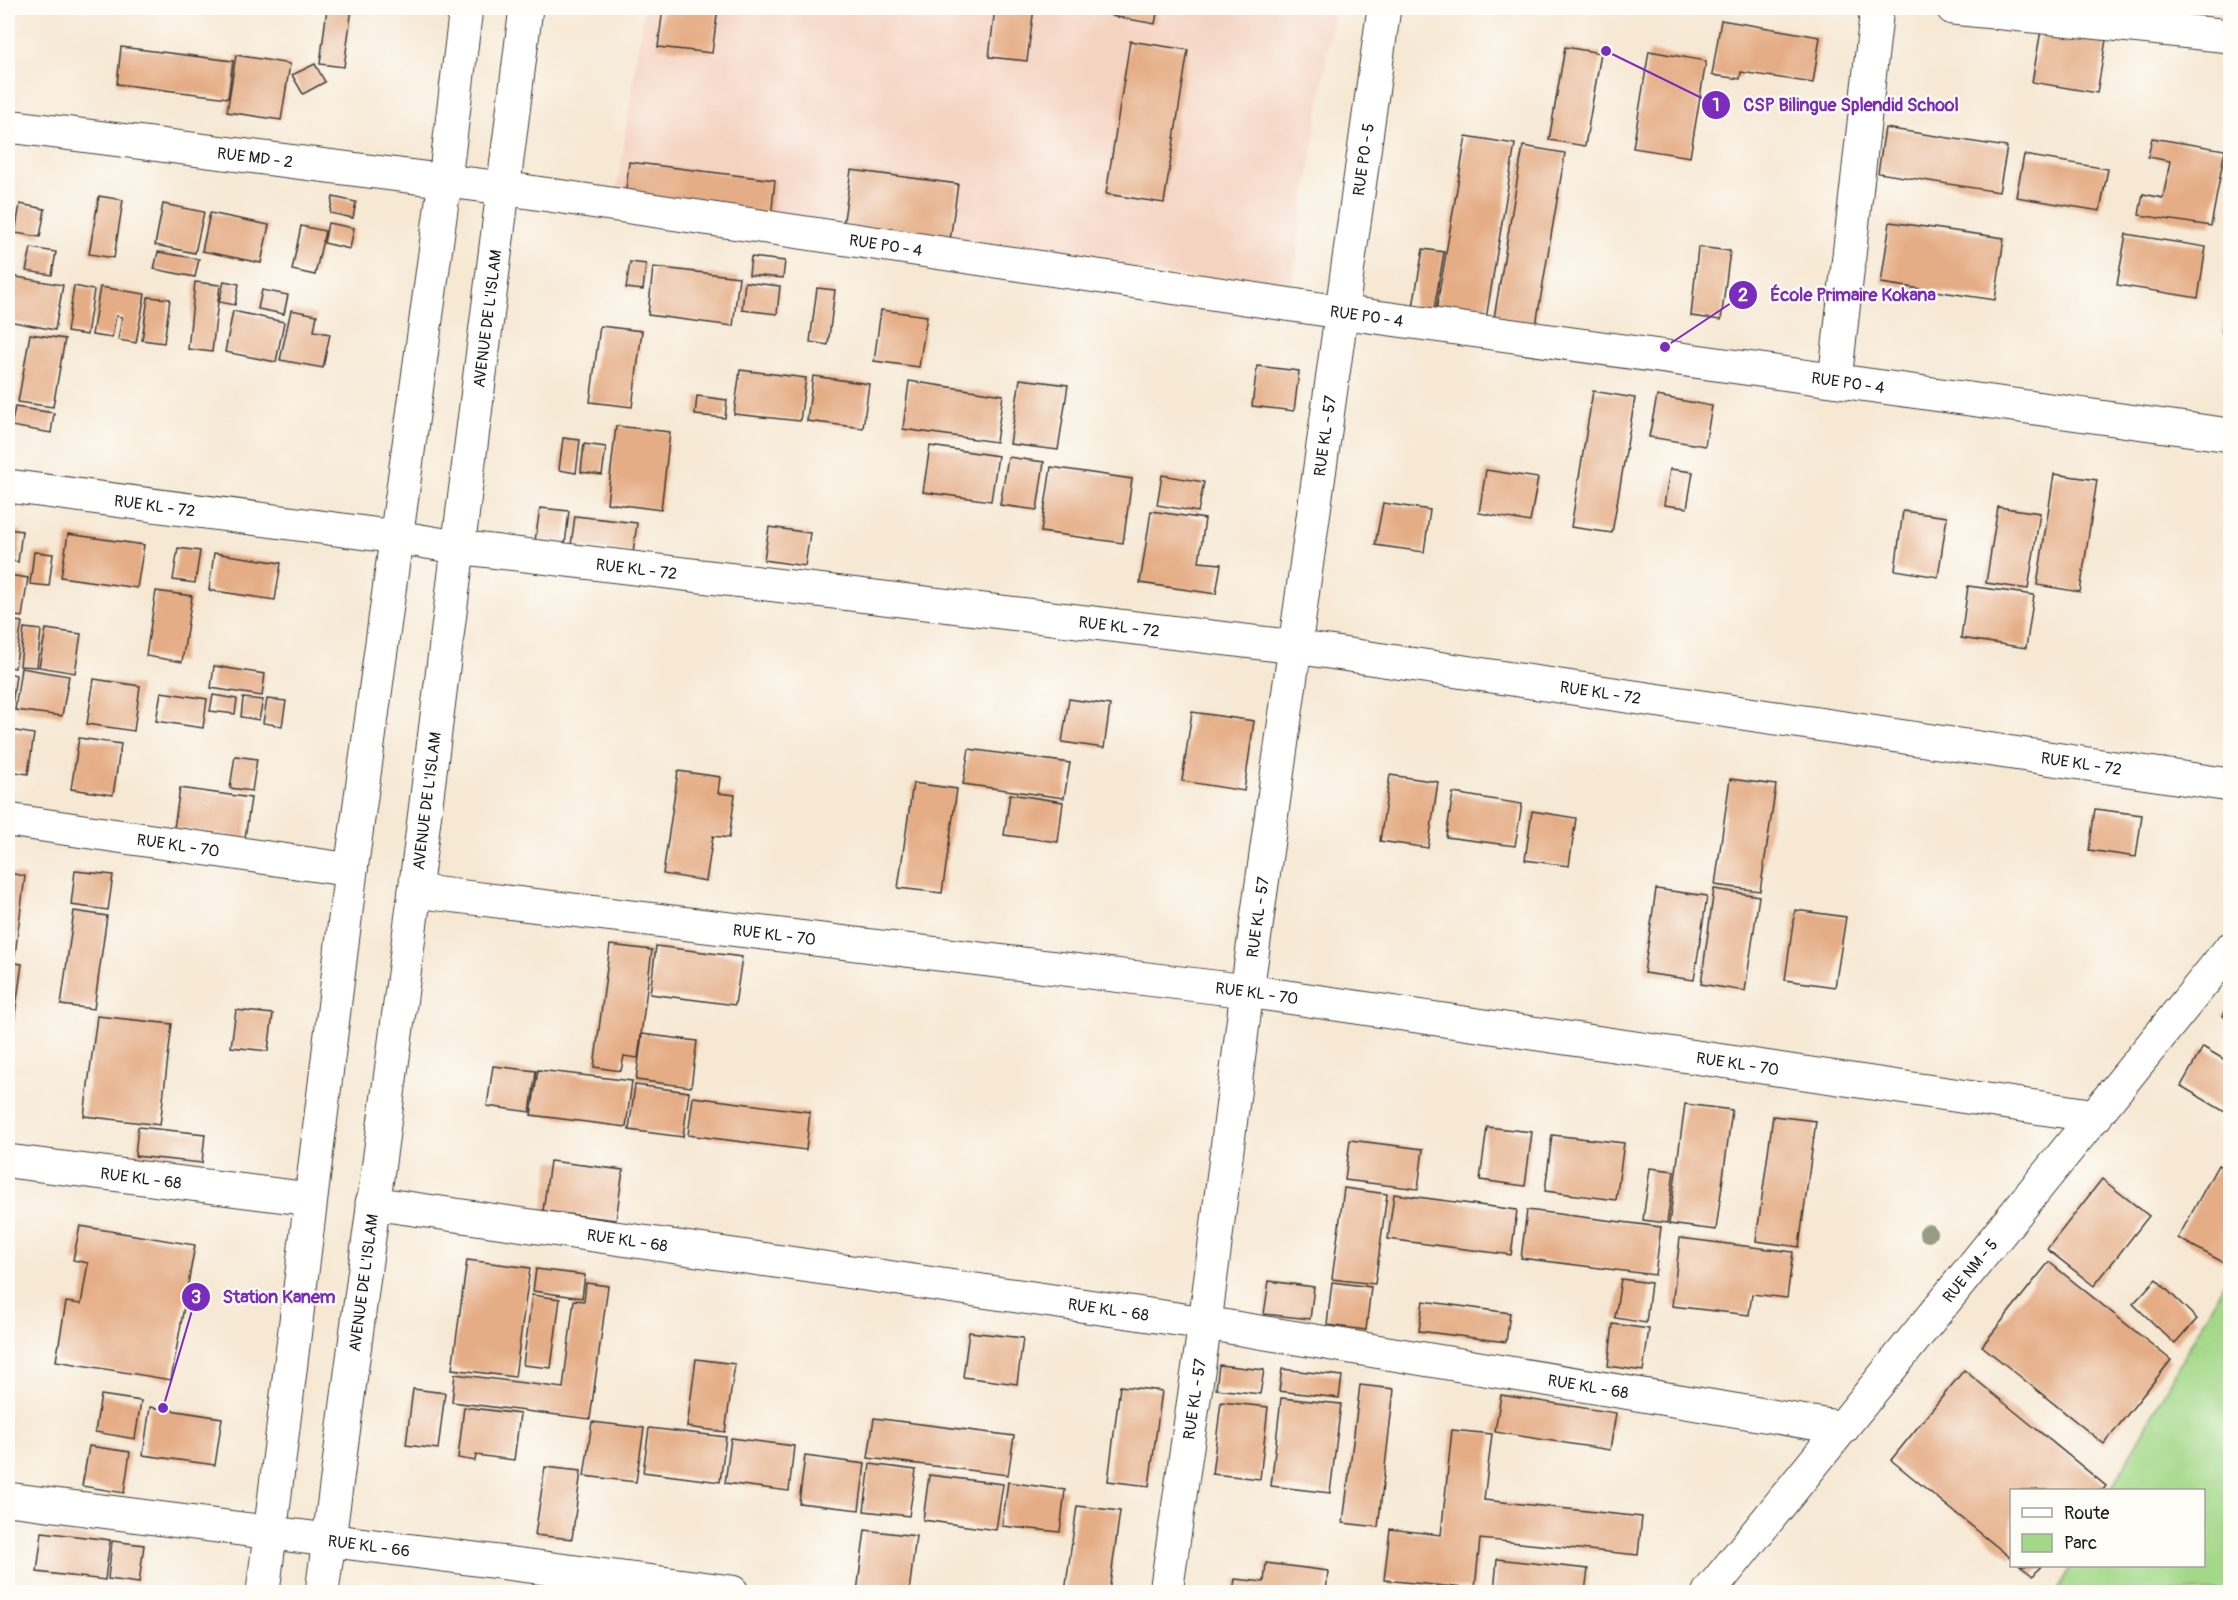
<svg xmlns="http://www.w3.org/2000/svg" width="2238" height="1600" font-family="Pangolin,sans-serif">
<rect width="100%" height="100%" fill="#fdfcf7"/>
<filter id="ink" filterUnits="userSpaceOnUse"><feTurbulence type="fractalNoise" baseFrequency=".0167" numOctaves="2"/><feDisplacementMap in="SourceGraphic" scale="12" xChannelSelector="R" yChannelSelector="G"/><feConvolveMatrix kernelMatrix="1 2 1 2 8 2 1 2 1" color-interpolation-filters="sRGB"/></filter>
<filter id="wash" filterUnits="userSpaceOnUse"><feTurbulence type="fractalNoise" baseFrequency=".008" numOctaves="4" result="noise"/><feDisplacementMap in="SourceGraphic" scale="24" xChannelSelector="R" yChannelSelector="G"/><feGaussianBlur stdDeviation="1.35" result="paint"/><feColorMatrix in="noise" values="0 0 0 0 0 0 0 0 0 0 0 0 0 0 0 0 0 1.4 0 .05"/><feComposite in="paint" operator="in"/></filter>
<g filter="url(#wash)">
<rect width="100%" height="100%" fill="#f6e8d3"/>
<!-- built -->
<path fill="#f5d3c1" d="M644,8H1334L1291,292L616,195Z"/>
<!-- green -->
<path fill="#a3d888" stroke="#607a52" stroke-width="1.5" d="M2230,1272V1592H2056L2071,1566H2204V1490H2111Z"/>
<g id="blocks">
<!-- building -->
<g fill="#e5ad86">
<path d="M327,8H352L344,67L320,64Z"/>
<path d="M663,8H718L712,53L658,47Z"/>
<path d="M995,8H1034L1027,61L989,57Z"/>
<path d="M1113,8H1158L1155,24L1111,16Z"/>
<path d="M1721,20L1820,37L1813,83L1741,72L1740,79L1712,75Z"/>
<path d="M2041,30L2106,40L2097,93L2032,82Z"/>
<path d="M1130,41L1188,50L1164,203L1106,194Z"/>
<path d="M121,47L233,61L228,98L117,84Z"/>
<path d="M1565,47L1601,53L1585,146L1549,140Z"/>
<path d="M1649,51L1706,61L1690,157L1633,148Z"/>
<path d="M236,55L290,64L281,120L227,112Z"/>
<path d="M315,64L325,82L303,94L292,75Z"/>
<path d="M1885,128L2007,147L1999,192L1878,173Z"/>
<path d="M1466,136L1515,144L1486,319L1436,311Z"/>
<path d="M2152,138L2225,150L2211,226L2139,215L2143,194L2163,198L2170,161L2148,157Z"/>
<path d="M1523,146L1565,153L1536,325L1494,318Z"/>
<path d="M2024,155L2108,169L2100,211L2016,197Z"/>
<path d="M629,162L775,180L771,218L625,200Z"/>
<path d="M851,170L958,184L950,241L843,227Z"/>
<path d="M99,196L123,200L114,258L89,254Z"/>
<path d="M333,197L356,202L353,218L330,213Z"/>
<path d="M20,204L45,209L40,237L15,233Z"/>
<path d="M163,204L204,212L195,253L155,245Z"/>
<path d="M210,213L269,225L261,263L202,251Z"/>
<path d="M1890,222L2004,238L1995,300L1881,283Z"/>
<path d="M328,223L354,228L350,249L324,243Z"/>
<path d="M301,226L325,231L315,275L292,270Z"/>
<path d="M2126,234L2206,247L2198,298L2117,285Z"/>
<path d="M1698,247L1730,251L1721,320L1691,316Z"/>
<path d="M31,248L56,252L52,275L26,271Z"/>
<path d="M1423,249L1444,252L1434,310L1413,307Z"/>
<path d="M158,252L199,259L195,277L154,269Z"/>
<path d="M751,257L785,261L783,278L749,275Z"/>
<path d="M630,262L646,264L643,290L626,288Z"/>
<path d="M653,267L739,277L733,326L648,315Z"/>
<path d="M11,276L63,285L55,330L8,321V297Z"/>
<path d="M224,281L239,284L235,305L219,302Z"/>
<path d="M2229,281H2230V334L2222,333Z"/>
<path d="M195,282L220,285L212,352L188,349Z"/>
<path d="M745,282L780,286L777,314L742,310Z"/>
<path d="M74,286L94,290L87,335L67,332Z"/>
<path d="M100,287L145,294L136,343L118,340L122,317L116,316L112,338L92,335Z"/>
<path d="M817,288L835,290L828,345L810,342Z"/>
<path d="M262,290L288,295L284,314L258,309Z"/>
<path d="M148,297L170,299L164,343L142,340Z"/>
<path d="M291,310L317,315L314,331L330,334L323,368L280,360Z"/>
<path d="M881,310L927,316L919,367L874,361Z"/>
<path d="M233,311L284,322L276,362L225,352Z"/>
<path d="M600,326L642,331L632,407L590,402Z"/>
<path d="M30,334L65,339L53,407L18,402Z"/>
<path d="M1257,366L1299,371L1294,411L1252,406Z"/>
<path d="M740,370L806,378L800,421L734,414Z"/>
<path d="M813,376L869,384L863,428L807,421Z"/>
<path d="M1020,379L1068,385L1058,450L1010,444Z"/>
<path d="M909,381L1003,395L996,442L903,429Z"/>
<path d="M1593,391L1635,398L1612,533L1571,527Z"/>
<path d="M697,396L727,400L725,418L695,415Z"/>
<path d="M1657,396L1712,406L1705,446L1649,437Z"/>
<path d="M15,407L54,413L51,433L11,426Z"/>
<path d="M616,426L670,432L661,510L607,503Z"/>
<path d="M563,438L580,440L576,473L559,470Z"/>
<path d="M584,444L606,447L602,475L581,472Z"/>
<path d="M930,446L998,456L991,501L923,492Z"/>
<path d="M1008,457L1044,462L1037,510L1000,505Z"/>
<path d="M1051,467L1132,479L1123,543L1041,532Z"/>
<path d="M1670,469L1693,472L1687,508L1664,505Z"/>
<path d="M1486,470L1538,478L1530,522L1479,513Z"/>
<path d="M2054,474L2097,480L2080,592L2037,585Z"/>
<path d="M1162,475L1204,482L1198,512L1157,505Z"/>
<path d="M1383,503L1430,510L1424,552L1375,545Z"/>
<path d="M1998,507L2040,513L2028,589L1986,583Z"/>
<path d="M540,508L569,511L565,545L535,541Z"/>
<path d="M1151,511L1205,519L1199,562L1221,564L1216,594L1140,583Z"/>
<path d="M1903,511L1947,517L1938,577L1895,570Z"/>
<path d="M575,516L637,523L633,553L571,545Z"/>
<path d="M769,527L810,533L805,566L764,560Z"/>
<path d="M8,529L22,531L18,562L8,560Z"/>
<path d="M68,534L144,545L137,588L61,577Z"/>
<path d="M178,548L200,551L195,583L173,580Z"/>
<path d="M34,552L53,554L49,586L30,584Z"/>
<path d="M214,553L281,563L275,600L209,590Z"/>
<path d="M8,575L28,578L22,617L8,615Z"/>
<path d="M1968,586L2034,595L2026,648L1961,638Z"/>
<path d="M156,591L192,596L182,662L146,656Z"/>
<path d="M8,620L22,622L15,668L8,667Z"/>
<path d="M24,628L41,630L37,667L20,666Z"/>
<path d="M46,629L81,634L75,673L39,667Z"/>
<path d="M214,666L265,674L262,696L211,688Z"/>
<path d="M21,668L69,676L62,716L15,710Z"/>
<path d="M8,673L16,675L11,713L8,712Z"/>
<path d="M94,679L140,686L134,731L87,724Z"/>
<path d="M161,692L207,699L203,728L156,721Z"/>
<path d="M213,695L237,699L235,714L210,711Z"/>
<path d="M243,698L263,700L259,720L241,717Z"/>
<path d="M267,699L286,701L282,726L263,723Z"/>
<path d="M1069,699L1110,705L1104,748L1062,742Z"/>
<path d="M1192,712L1254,721L1244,791L1182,781Z"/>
<path d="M10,730L34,734L28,774L8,771Z"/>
<path d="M79,738L121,744L113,795L71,789Z"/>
<path d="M969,749L1070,763L1064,798L963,784Z"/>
<path d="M235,756L257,759L252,791L230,788Z"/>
<path d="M678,771L720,777L718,793L735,795L729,838L713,836L706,881L663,874Z"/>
<path d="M1390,775L1438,782L1428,848L1380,841Z"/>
<path d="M1730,779L1776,785L1760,891L1715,885Z"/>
<path d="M913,783L957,789L942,893L898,888Z"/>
<path d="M180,788L251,798L245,838L174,828Z"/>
<path d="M1453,793L1522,804L1515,846L1446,837Z"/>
<path d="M1010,794L1063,802L1058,842L1004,835Z"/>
<path d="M2095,809L2142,815L2136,857L2089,850Z"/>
<path d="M1532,811L1576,818L1569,866L1525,860Z"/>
<path d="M75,871L113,875L108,910L71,905Z"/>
<path d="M8,873L25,876L15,955L8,954Z"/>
<path d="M1656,889L1707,896L1694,980L1644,973Z"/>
<path d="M1714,889L1759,896L1745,991L1701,984Z"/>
<path d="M1795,910L1846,917L1835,987L1785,980Z"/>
<path d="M74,911L107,916L94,1009L61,1005Z"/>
<path d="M610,945L652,950L638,1058L624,1056L621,1071L594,1067Z"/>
<path d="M656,946L742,957L735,1005L650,994Z"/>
<path d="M8,962L22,964L10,1050L8,1049Z"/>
<path d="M2230,1003V1020L2223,1016Z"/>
<path d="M236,1010L273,1014L268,1051L231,1047Z"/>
<path d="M97,1016L172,1024L160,1125L84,1116Z"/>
<path d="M642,1034L697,1041L691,1087L636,1080Z"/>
<path d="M2203,1047L2230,1063V1115L2181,1086Z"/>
<path d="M493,1066L536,1071L530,1112L487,1106Z"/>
<path d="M538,1070L632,1081L626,1127L531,1115Z"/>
<path d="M635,1085L689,1092L683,1137L629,1130Z"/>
<path d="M693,1097L810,1112L806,1150L688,1135Z"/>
<path d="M1685,1104L1732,1110L1716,1230L1669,1224Z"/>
<path d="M1773,1116L1816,1121L1799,1247L1756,1241Z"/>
<path d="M138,1127L205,1134L202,1163L135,1156Z"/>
<path d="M1487,1127L1532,1132L1525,1186L1480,1180Z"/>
<path d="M1552,1135L1624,1143L1616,1200L1545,1191Z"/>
<path d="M1350,1140L1423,1149L1418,1189L1345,1180Z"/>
<path d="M550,1161L623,1170L616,1220L543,1211Z"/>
<path d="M2218,1165L2230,1172V1266L2178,1238Z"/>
<path d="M1650,1168L1674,1171L1667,1223L1643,1220Z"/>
<path d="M2102,1179L2149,1216L2094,1286L2047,1249Z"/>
<path d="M1344,1188L1387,1194L1375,1284L1332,1279Z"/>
<path d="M1394,1194L1517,1210L1511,1255L1388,1239Z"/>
<path d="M1527,1210L1661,1227L1655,1275L1521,1258Z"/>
<path d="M80,1226L195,1245L171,1380L56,1361L66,1302L81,1304L88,1263L73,1260Z"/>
<path d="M1680,1238L1793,1252L1787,1298L1752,1294L1749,1315L1672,1306Z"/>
<path d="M467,1260L530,1268L515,1377L452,1369Z"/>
<path d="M2049,1262L2171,1360L2104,1444L1982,1346Z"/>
<path d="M536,1269L585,1275L582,1298L533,1291Z"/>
<path d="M1621,1279L1651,1283L1646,1323L1615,1318Z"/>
<path d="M2156,1279L2197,1319L2175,1344L2133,1304Z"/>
<path d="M1269,1281L1314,1287L1310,1319L1264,1314Z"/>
<path d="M1332,1282L1371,1287L1366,1330L1327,1325Z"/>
<path d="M586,1283L608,1286L590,1419L452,1402L455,1374L563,1388L574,1300L584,1301Z"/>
<path d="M532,1295L560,1299L551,1368L523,1365Z"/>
<path d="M1423,1301L1510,1313L1506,1342L1419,1331Z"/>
<path d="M1613,1324L1649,1329L1643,1371L1608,1366Z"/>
<path d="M969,1332L1023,1338L1017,1384L963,1377Z"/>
<path d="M696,1359L735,1364L725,1432L687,1427Z"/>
<path d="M1219,1365L1264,1370L1260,1394L1216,1389Z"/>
<path d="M1282,1369L1342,1376L1339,1398L1279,1391Z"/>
<path d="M1964,1370L2106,1486L2103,1490H2012V1559L1891,1460Z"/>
<path d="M1360,1385L1394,1389L1378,1527L1343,1523Z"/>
<path d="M1120,1386L1162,1391L1149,1486L1108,1481Z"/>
<path d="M413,1389L445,1393L438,1449L406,1445Z"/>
<path d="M101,1395L141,1401L135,1439L95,1432Z"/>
<path d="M1501,1395L1616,1413L1610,1450L1495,1432Z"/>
<path d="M1281,1398L1341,1404L1330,1493L1271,1486Z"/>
<path d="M1221,1402L1268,1407L1260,1479L1212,1474Z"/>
<path d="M150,1407L222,1418L215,1465L143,1455Z"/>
<path d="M464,1407L520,1414L514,1460L476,1455L475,1461L458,1458Z"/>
<path d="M874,1418L1014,1436L1008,1475L868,1458Z"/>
<path d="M592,1422L644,1428L636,1482L584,1476Z"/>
<path d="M649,1428L726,1437L720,1482L643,1472Z"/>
<path d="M1452,1430L1492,1434L1484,1500L1642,1517L1638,1555L1480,1539L1475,1589L1384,1580L1390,1529L1441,1535Z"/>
<path d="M731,1438L794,1446L789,1491L725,1483Z"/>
<path d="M89,1446L130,1452L124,1493L82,1486Z"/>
<path d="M805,1456L865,1464L859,1510L799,1503Z"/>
<path d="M870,1464L916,1470L909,1516L864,1511Z"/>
<path d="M545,1467L581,1471L572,1539L535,1535Z"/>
<path d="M929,1475L1003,1484L996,1530L923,1520Z"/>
<path d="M1008,1482L1065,1490L1060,1532L1002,1526Z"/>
<path d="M1077,1506L1120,1511L1109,1592H1065Z"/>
<path d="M865,1530L916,1536L909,1592H857Z"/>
<path d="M42,1532L110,1540L105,1580L37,1572Z"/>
<path d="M112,1541L144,1545L139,1583L108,1579Z"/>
<path d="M1497,1559L1588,1569L1585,1592H1494Z"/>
<path d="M1266,1563L1328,1571L1326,1592H1233L1235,1579L1264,1582Z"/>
<path d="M2020,1566H2041L2033,1576Z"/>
</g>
</g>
</g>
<g filter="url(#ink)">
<use href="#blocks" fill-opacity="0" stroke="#3d3b37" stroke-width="1.5"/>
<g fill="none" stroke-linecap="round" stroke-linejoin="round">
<defs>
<g id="street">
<path d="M1953,8L2230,36"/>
<path id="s1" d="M503,188L1340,312L2230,435"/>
<path d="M1835,380L1877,8"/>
<path id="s2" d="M8,486L396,537L457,547L1295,647L2230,785"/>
<path id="s3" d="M8,820L351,870"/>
<path id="s4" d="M415,891L1247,991L2096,1116"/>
<path id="s5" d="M8,1161L310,1199"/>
<path id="s6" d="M372,1203L1205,1323L1843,1428"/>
<path id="s7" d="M8,1499L732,1592"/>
<path id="s8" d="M1166,1592L1205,1323L1247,991L1384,8"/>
<path id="s9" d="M1709,1592L2230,949"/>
</g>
<g id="secondary">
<path id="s10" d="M8,126L503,188"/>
<path d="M263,1592L351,870L445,180L466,8"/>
<path id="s11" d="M322,1592L415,891L526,8"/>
</g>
</defs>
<!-- street casing -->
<use href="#street" stroke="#3d3b37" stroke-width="35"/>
<!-- secondary casing -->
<use href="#secondary" stroke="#3d3b37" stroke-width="35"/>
<!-- street -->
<use href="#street" stroke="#fff" stroke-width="33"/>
<!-- secondary -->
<use href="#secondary" stroke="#fff" stroke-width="33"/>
</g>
<!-- trees -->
<circle fill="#989c83" cx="1928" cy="1233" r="9"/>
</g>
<g text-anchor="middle" stroke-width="4.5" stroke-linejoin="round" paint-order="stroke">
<!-- street labels -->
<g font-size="16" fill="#1c1c1c" stroke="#fdfcf7">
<text dy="6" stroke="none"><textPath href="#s10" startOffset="249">RUE MD - 2</textPath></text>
<text dy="6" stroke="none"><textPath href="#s8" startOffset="1446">RUE PO - 5</textPath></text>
<text dy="6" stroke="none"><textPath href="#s1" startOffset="387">RUE PO - 4</textPath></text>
<text dy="6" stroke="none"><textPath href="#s1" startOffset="873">RUE PO - 4</textPath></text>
<text dy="6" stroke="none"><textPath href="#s11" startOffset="1284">AVENUE DE L'ISLAM</textPath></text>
<text dy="6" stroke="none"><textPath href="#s1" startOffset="1359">RUE PO - 4</textPath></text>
<text dy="6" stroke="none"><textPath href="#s8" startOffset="1167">RUE KL - 57</textPath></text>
<text dy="6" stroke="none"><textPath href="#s2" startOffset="148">RUE KL - 72</textPath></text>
<text dy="6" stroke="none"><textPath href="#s2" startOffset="634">RUE KL - 72</textPath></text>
<text dy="6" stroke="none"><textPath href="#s2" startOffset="1120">RUE KL - 72</textPath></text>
<text dy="6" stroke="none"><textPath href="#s2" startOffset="1606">RUE KL - 72</textPath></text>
<text dy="6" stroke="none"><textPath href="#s2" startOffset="2092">RUE KL - 72</textPath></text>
<text dy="6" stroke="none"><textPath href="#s11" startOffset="798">AVENUE DE L'ISLAM</textPath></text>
<text dy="6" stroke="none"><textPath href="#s3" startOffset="172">RUE KL - 70</textPath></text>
<text dy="6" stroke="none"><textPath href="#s8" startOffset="681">RUE KL - 57</textPath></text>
<text dy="6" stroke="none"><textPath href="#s4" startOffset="362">RUE KL - 70</textPath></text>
<text dy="6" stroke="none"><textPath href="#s4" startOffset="848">RUE KL - 70</textPath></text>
<text dy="6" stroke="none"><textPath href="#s4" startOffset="1334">RUE KL - 70</textPath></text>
<text dy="6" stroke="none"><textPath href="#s5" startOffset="134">RUE KL - 68</textPath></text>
<text dy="6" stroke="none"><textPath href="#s6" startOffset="258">RUE KL - 68</textPath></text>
<text dy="6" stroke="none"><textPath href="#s9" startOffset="414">RUE NM - 5</textPath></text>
<text dy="6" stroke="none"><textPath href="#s11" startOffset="312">AVENUE DE L'ISLAM</textPath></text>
<text dy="6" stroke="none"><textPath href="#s6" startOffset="744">RUE KL - 68</textPath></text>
<text dy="6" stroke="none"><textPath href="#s6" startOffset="1230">RUE KL - 68</textPath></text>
<text dy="6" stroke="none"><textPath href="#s8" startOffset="195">RUE KL - 57</textPath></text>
<text dy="6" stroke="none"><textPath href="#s7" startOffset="364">RUE KL - 66</textPath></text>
</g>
</g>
<!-- callouts -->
<path fill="none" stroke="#7b2cbf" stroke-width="2" d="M1606 51L1716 105M1665 347L1743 295M163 1408L196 1297"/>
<g fill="#7b2cbf" stroke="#fdfcf7" stroke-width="2">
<circle cx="1606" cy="51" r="6"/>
<circle cx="1665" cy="347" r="6"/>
<circle cx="163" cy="1408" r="6"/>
<circle cx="1716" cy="105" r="15"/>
<circle cx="1743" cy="295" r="15"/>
<circle cx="196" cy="1297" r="15"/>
</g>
<g font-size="18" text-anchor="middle" font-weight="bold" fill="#fff">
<text x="1716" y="111">1</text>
<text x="1743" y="301">2</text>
<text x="196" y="1303">3</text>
</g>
<g font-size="18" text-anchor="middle" font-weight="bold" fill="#7b2cbf" stroke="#fdfcf7" stroke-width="4.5" stroke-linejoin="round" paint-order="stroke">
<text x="1851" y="111">CSP Bilingue Splendid School</text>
<text x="1853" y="301">École Primaire Kokana</text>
<text x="279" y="1303">Station Kanem</text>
</g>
<!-- margin -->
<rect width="2238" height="1600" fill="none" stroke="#fdfcf7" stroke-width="30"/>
<!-- legend -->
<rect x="2010" y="1489" width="195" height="78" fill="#fdfcf7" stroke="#a3a29f" stroke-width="1.5"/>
<rect x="2022" y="1508" width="30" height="9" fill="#ffffff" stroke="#a3a29f" stroke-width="1.5"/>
<text x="2064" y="1519" font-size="18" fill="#1c1c1c">Route</text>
<rect x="2022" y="1534" width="30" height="18" fill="#a3d888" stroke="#a3a29f" stroke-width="1.5"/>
<text x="2064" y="1549" font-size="18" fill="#1c1c1c">Parc</text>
</svg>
